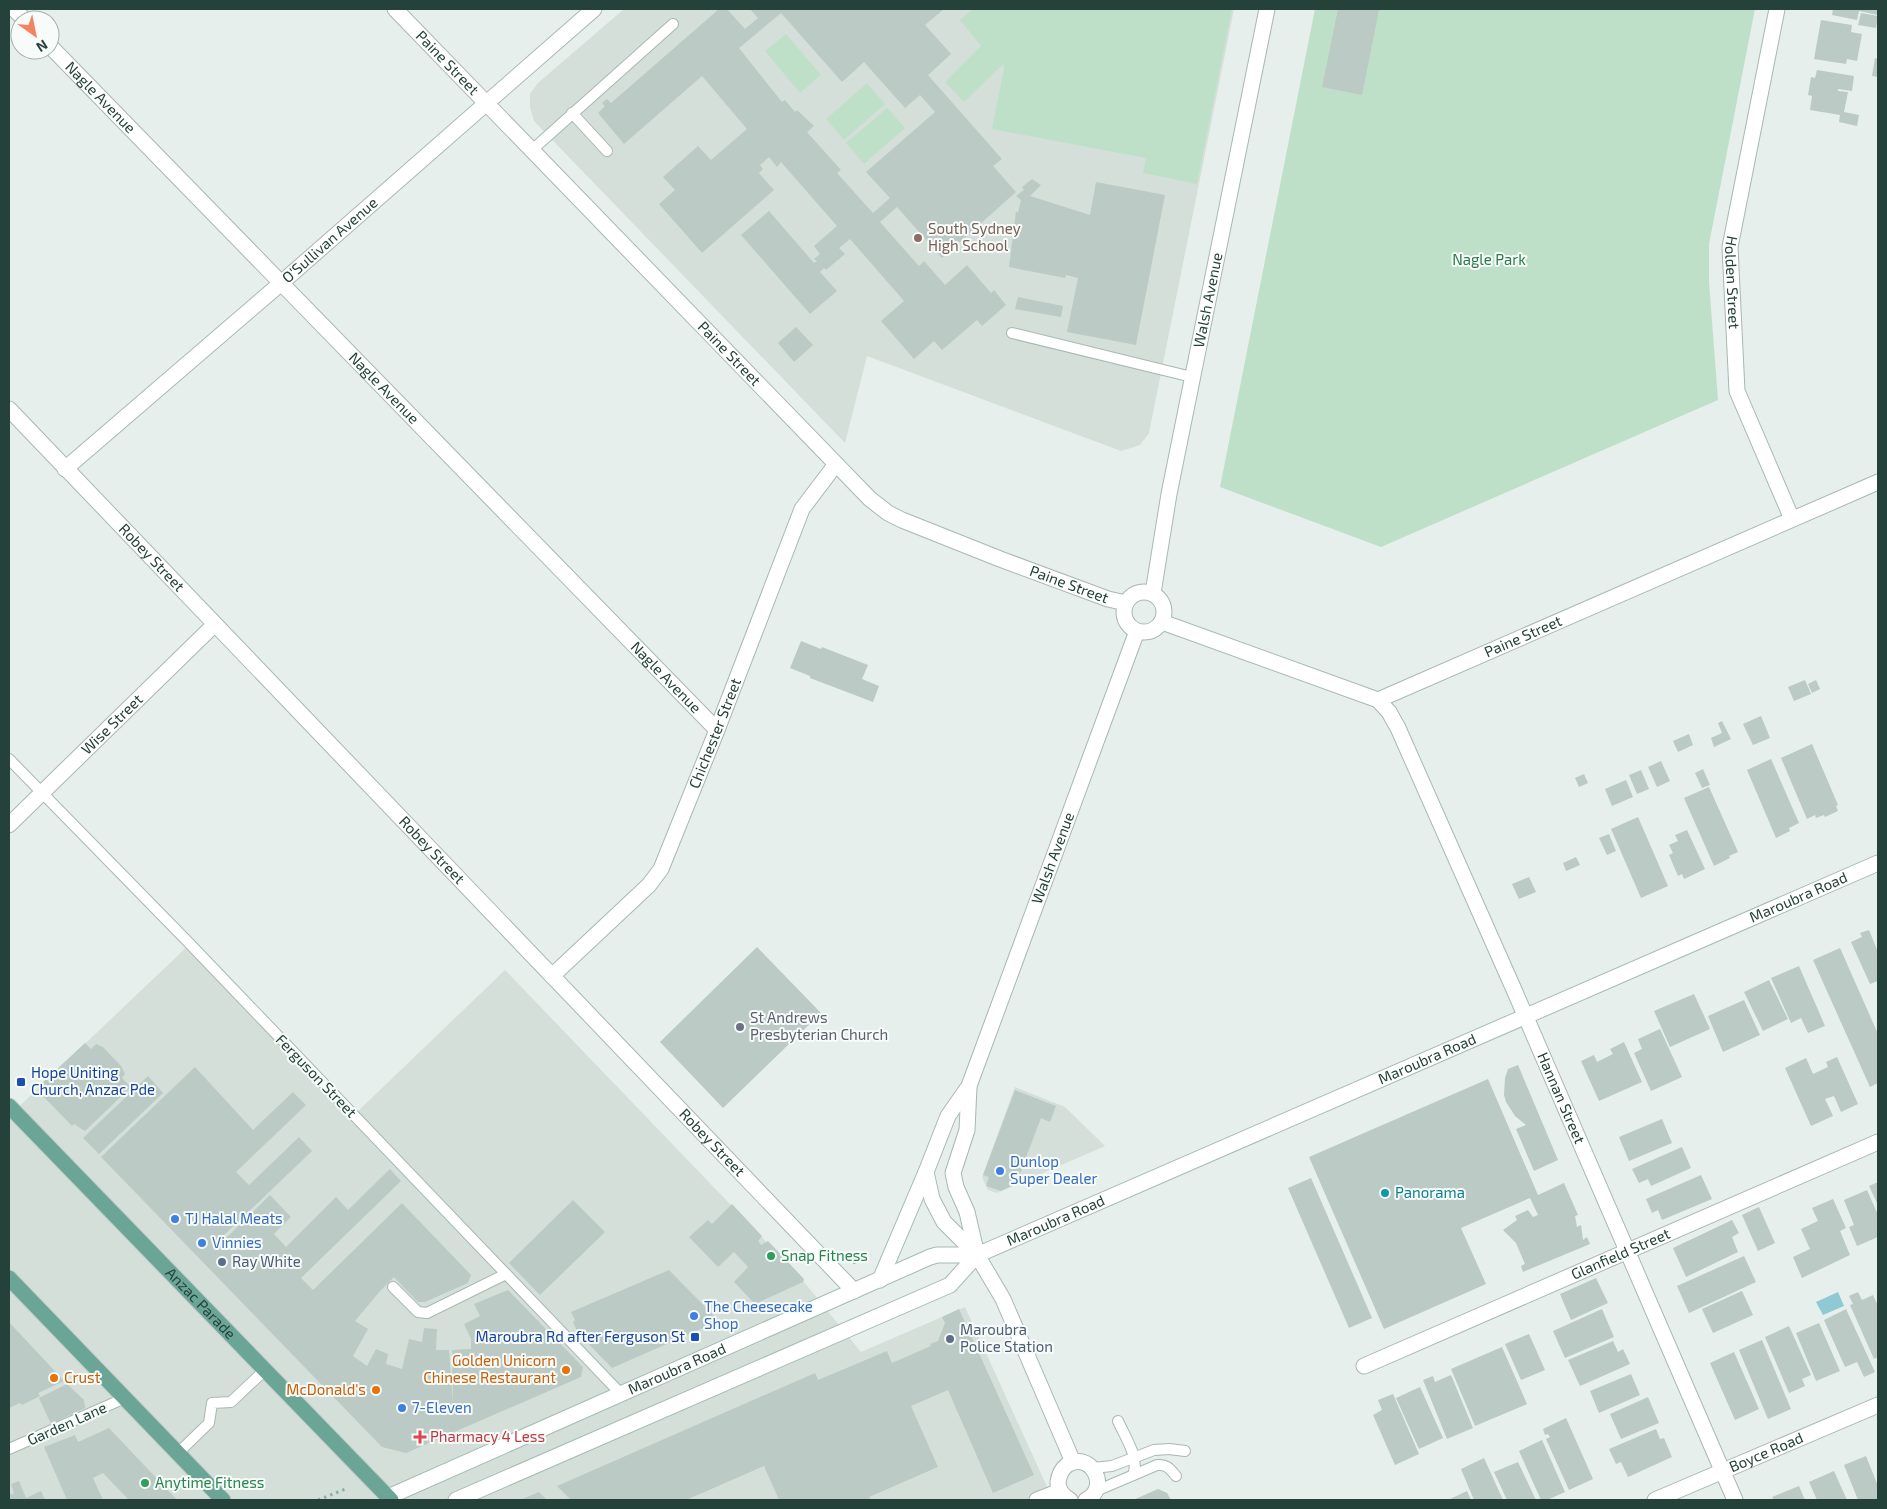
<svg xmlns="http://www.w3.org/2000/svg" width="1887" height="1509" font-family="'Exo 2',sans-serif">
<rect width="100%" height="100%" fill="#e6efeb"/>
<!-- built -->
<g fill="#d4dfda">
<path d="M624,9H1234L1149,433L1140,445L1121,451L867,356L845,443L534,121L530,107V94L538,83Z"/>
<path d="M190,944L354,1115L505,970L800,1277L861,1352L965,1307L1053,1500H9V1116Z"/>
<path d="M1015,1087L1065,1107L1105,1146L997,1193L988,1190L982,1177Z"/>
</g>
<!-- green -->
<g fill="#bfe0c8">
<path d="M973,9H1232L1197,184L1143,173L1146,158L992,129L1004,68L1003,64L964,102L945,82L981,46L960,20Z"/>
<path d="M1315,9H1755L1709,244V282L1718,400L1381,547L1220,487Z"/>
<path d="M786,34L821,75L800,93L765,51Z"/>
<path d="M867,83L885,104L844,140L826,119Z"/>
<path d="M887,108L905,128L864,164L846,143Z"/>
</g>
<!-- water -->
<path fill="#8ec9d4" d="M1838,1292L1844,1306L1823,1315L1816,1302Z"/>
<!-- building -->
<g fill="#bbcac4" fill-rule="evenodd">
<path d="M719,9H727L745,29L758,18L750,9H944L925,25L951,54L928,75L1002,159L993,166L1016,192L942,258L897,207L880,222L919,266L924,261L945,285L967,265L991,293L994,290L1006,305L982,326L977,320L942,350L934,341L914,359L881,321L904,301L850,239L839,248L845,254L826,270L824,268L820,272L837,291L810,314L741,235L769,211L814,263L817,261L814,259L820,254L814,246L837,226L781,162L777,167L769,157L760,165L763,169L759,173L774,190L702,253L659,204L675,190L663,177L698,146L711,160L747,129L702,76L624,144L598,113L605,106L602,103L607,99L611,103ZM781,13L842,82L864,62L905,108L920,95L935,112L866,172L890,198L873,213L837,173L841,170L807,132L814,126L797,110L795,112L785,100L782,102L739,48Z"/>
<path d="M1338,9L1379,10L1362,95L1322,87Z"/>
<path d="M1833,9H1878V15L1859,11L1857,20L1832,15Z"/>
<path d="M1861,13L1878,16L1876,28L1858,25Z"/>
<path d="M1821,20L1852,25L1851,32L1862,34L1857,61L1847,59L1846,64L1814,59Z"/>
<path d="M1875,58L1878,59V77L1872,76Z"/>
<path d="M1817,70L1854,76L1852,91L1838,89V91L1848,92L1844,112L1859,115L1857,126L1839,122L1840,115L1810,110L1812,96L1808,95L1811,77L1815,78Z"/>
<path d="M1032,179L1041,185L1030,196L1090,215L1096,182L1165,195L1136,345L1067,332L1078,278L1066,275L1065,278L1009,267L1016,211L1018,213L1021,200L1016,196L1024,190L1022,187Z"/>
<path d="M1018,297L1063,306L1061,317L1015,309Z"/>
<path d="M796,327L813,345L794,362L778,343Z"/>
<path d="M801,641L821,649L822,647L868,665L862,679L879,686L873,702L810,678V676L790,668Z"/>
<path d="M1805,680L1811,694L1794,701L1788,687Z"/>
<path d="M1816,680L1820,689L1812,693L1808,684Z"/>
<path d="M1761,716L1770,738L1753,745L1743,724Z"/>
<path d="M1722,721L1731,739L1714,747L1711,738L1722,733L1718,723Z"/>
<path d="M1689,734L1693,745L1678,752L1673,741Z"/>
<path d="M1812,744L1838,805L1836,806L1838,811L1825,817L1824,815L1816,818L1815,815L1807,819L1781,758Z"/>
<path d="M1771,759L1799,823L1789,828L1790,831L1776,838L1747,770Z"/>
<path d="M1661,761L1670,781L1657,787L1648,767Z"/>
<path d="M1703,769L1710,785L1702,788L1695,773Z"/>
<path d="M1641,770L1649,789L1637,794L1629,775Z"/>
<path d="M1584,774L1588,783L1579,787L1575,778Z"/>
<path d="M1626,780L1633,797L1612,806L1605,789Z"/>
<path d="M1709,787L1738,852L1729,856L1730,858L1714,866L1684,798Z"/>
<path d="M1638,817L1668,886L1641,898L1611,829Z"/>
<path d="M1687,830L1705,869L1684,879L1682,874L1678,876L1669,855L1673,853L1669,845L1678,841L1675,835Z"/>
<path d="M1609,834L1616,851L1607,855L1599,838Z"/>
<path d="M1576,857L1580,865L1566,871L1563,863Z"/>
<path d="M1529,877L1536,892L1519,899L1512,884Z"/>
<path d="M1869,930L1878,952V981L1870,984L1851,942L1862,937L1860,933Z"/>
<path d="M757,947L821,1013L723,1108L660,1042Z"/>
<path d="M1840,948L1878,1034V1083L1870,1087L1813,960Z"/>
<path d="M1799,966L1825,1026L1808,1033L1801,1018L1791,1023L1771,978Z"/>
<path d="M1769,980L1788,1019L1763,1031L1744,992Z"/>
<path d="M1694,994L1710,1029L1670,1047L1654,1011Z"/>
<path d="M1744,1000L1760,1035L1723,1052L1708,1016Z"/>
<path d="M1660,1029L1682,1077L1651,1091L1634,1053L1642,1049L1638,1039Z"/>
<path d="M1624,1042L1642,1082L1599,1101L1581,1061L1594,1055L1597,1062L1613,1054L1610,1049Z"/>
<path d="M85,1043L91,1049L96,1044L103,1047L121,1066L125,1074L122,1078L131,1087L85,1131L74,1124L72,1126L42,1095L45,1092L41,1084Z"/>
<path d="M1837,1057L1858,1104L1841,1112L1834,1096L1825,1099L1833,1116L1811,1126L1785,1068L1806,1058L1813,1074L1828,1067L1826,1062Z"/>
<path d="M1518,1065L1558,1160L1534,1171L1516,1129L1526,1125L1515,1116L1506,1102L1504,1095L1505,1078L1508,1069Z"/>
<path d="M195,1067L253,1130L293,1092L306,1105L236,1172L249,1185L299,1137L312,1151L223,1236L225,1239L270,1195L291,1217L274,1234L286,1247L336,1197L348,1210L390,1169L401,1181L301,1278L313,1290L402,1203L471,1275L468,1283L425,1302H418L394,1277L380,1291L355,1321L368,1329L353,1356L367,1366L376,1349L388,1354L386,1364L402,1369L409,1339L422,1342L424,1328L437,1329L436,1350H449L453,1404L452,1350L471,1349V1339L464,1324L480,1316L474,1304L508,1290L583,1367L581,1377L406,1453L382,1447L101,1157Z"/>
<path d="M148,1076L163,1093L99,1154L83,1138Z"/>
<path d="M1488,1079L1538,1195L1564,1183L1578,1215L1575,1216L1577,1227L1581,1225L1583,1240L1587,1237L1590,1244L1523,1272L1521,1266L1525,1264L1516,1243L1503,1230L1517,1220L1515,1216L1528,1210L1533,1217L1538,1215L1530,1198L1461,1228L1486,1284L1384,1329L1309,1157Z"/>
<path d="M1015,1090L1056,1106L1050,1122L1041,1118L1016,1184L1001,1191L986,1186L989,1177L983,1175Z"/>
<path d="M1662,1119L1672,1143L1629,1161L1619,1137Z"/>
<path d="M1682,1147L1691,1168L1651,1186L1648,1179L1639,1183L1632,1169Z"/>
<path d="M1701,1175L1712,1199L1662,1220L1658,1210L1652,1213L1646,1199Z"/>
<path d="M1311,1178L1372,1318L1349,1328L1288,1188Z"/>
<path d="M1878,1182V1205L1869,1186Z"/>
<path d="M1867,1190L1878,1215V1237L1857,1246L1849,1227L1854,1225L1844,1200Z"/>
<path d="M1833,1199L1846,1228L1840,1231L1850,1255L1802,1278L1793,1257L1810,1249L1801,1229L1818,1221L1812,1208Z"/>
<path d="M573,1200L605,1232L540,1295L509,1263Z"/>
<path d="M732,1204L762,1236L758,1241L761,1245L768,1241L804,1279L803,1282L755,1304L734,1282L748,1267L734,1252L718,1267L689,1237L708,1220L712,1224Z"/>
<path d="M1759,1207L1775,1243L1758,1251L1742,1215Z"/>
<path d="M1732,1220L1739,1233L1732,1237L1738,1252L1686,1277L1673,1248Z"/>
<path d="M1744,1256L1756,1282L1689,1313L1677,1286Z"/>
<path d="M669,1270L719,1321L612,1368L578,1333L573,1322L575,1320L571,1312Z"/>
<path d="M1596,1278L1608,1303L1571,1320L1560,1294Z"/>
<path d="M1742,1291L1753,1315L1713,1333L1702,1309Z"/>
<path d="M1858,1292L1862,1300L1873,1295L1878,1306V1357L1874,1359L1850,1305L1853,1304L1849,1296Z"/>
<path d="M959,1309L1034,1475L993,1493L948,1390L911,1406L938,1467L869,1497L871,1500H779L764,1466L686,1500H571L557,1486L815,1373L818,1380L887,1351L892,1363L931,1346L930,1344L938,1341L945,1323L942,1317Z"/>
<path d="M1602,1309L1614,1337L1565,1358L1553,1331Z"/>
<path d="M1846,1309L1875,1372L1864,1377L1857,1362L1845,1367L1824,1320Z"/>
<path d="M9,1322L64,1381L38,1393L40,1396L22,1405L20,1403L9,1408Z"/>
<path d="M1819,1323L1840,1371L1816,1381L1796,1333Z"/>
<path d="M1789,1326L1811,1375L1802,1379L1805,1386L1789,1393L1765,1337Z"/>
<path d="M1529,1334L1545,1370L1521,1380L1505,1344Z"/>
<path d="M1762,1340L1791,1409L1768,1419L1739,1350Z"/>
<path d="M1613,1341L1618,1352L1623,1349L1630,1364L1580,1386L1568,1360Z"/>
<path d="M1502,1347L1527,1404L1475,1426L1451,1369Z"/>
<path d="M1734,1352L1759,1409L1735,1420L1710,1363Z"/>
<path d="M1631,1374L1640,1395L1599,1413L1590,1391Z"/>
<path d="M1451,1375L1473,1428L1447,1439L1423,1380L1433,1376L1435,1382Z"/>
<path d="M67,1384L84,1400L85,1408L51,1424L39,1398Z"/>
<path d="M1420,1387L1443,1438L1419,1449L1396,1398Z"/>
<path d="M1393,1394L1419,1454L1395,1465L1373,1415L1382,1410L1378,1400Z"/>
<path d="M1648,1397L1659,1423L1621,1439L1610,1414Z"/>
<path d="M1566,1418L1593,1479L1569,1490L1546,1439L1550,1437L1548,1434L1545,1435L1543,1429Z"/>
<path d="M109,1428L177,1500H129L103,1473L93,1478L103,1500H67L44,1447L75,1435L78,1442Z"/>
<path d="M1656,1429L1660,1439L1664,1438L1672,1457L1628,1477L1621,1462L1616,1464L1609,1449Z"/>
<path d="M1542,1440L1565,1492L1547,1500H1541L1519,1451Z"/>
<path d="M1866,1456L1878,1486V1500H1858L1844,1465Z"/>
<path d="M1484,1458L1503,1500H1474L1461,1469Z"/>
<path d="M1518,1462L1536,1500H1507L1494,1472Z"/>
<path d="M1834,1471L1847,1500H1817L1809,1482Z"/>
<path d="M19,1481L26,1498L41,1491L45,1500H9V1491L11,1495L14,1493L11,1484Z"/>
<path d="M1799,1486L1805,1500H1774L1772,1497Z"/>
<path d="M1158,1489L1167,1493L1171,1500H1133Z"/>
<path d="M1467,1491L1471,1500H1448Z"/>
<path d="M539,1492L547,1500H520Z"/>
</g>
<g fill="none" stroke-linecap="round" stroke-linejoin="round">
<defs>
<g id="service">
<path d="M572,113L607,151"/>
<path d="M532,150L673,24"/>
<path d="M1012,333L1192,377"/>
<path d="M9,759L190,944L621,1394"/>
<path d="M393,1287L418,1312L427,1313L506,1274"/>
<path d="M1118,1421C1125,1437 1140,1458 1133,1475"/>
<path d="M9,1449L125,1398"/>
<path d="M178,1453L209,1423L212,1403L231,1402L265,1370"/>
<path d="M1093,1468L1112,1466L1154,1450L1169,1449L1185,1451"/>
<path d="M1096,1491L1157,1465C1167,1464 1170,1469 1176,1476"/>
</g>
<g id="minor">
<path d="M14,9L25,20"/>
<path id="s1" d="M395,9L870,499L888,513L902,520L1000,559L1108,599L1126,603"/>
<path id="s2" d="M1777,9L1730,247L1737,391L1792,519"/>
<path id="s3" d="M50,46L717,730"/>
<path id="s4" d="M65,469L280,284L594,9"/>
<path id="s5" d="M1162,622L1378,700L1878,482"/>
<path id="s6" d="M1378,700L1389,712L1398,728L1515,992L1735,1500"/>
<path id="s7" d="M9,825L214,625"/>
<path id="s8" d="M552,976L649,885L661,869L717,730L802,509L836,464"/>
<path d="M977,1255L1003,1299L1073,1462"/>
<path id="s9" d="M1364,1366L1878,1142"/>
<path d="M1037,1500L1060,1491"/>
<path d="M1070,1500C1063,1496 1058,1490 1058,1482C1059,1475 1062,1469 1067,1465C1091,1450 1111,1488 1086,1500"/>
<path id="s10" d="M1655,1500L1878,1405"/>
</g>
<g id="tertiary">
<path id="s11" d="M9,409L854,1291"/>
<circle cx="1144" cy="612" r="20"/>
<path id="s12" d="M1153,593L1169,494L1267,9"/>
<path d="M969,1087L967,1130L953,1173L956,1187L967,1212L977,1255"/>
<path id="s13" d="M977,1255L944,1222L932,1199L926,1172L948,1116L969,1086L1137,631"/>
</g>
<g id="secondary">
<path d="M880,1280L926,1172"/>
<path id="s14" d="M388,1497L930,1257L937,1255H977L1878,863"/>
<path d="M456,1500L950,1285L977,1255"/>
</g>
<g id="primary">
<path id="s15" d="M9,1106L391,1500"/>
<path d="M9,1278L223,1500"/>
</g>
</defs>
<!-- service casing -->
<use href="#service" stroke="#a8b8b2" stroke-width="12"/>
<!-- minor casing -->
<use href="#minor" stroke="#a8b8b2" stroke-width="17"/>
<!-- tertiary casing -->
<use href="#tertiary" stroke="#a8b8b2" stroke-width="17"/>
<!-- secondary casing -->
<use href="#secondary" stroke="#a4bbb3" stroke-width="17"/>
<!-- primary casing -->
<use href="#primary" stroke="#c2cac8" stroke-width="17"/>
<!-- path -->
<g stroke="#86b3a5" stroke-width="3" stroke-dasharray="2.5 4" stroke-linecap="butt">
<path d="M853,1263L871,1255"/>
<path d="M318,1500L348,1488"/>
</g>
<!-- service -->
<use href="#service" stroke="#fff" stroke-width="10"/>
<!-- minor -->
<use href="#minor" stroke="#fff" stroke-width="15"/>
<!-- tertiary -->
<use href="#tertiary" stroke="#fff" stroke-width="15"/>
<!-- secondary -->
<use href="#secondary" stroke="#fff" stroke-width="15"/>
<!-- primary -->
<use href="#primary" stroke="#6aa596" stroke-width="15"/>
</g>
<!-- markers -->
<circle fill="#8d6e63" stroke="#f7fbf9" stroke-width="2" cx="918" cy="238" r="5"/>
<circle fill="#6b7280" stroke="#f7fbf9" stroke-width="2" cx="740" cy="1027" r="5"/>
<g fill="#1a4fb4" stroke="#f7fbf9" stroke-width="2">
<rect x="16" y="1077" width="10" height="10" rx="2.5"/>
<rect x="690" y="1332" width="10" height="10" rx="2.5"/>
</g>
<g fill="#3f7fe0" stroke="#f7fbf9" stroke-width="2">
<circle cx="1000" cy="1171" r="5"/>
<circle cx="175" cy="1219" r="5"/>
<circle cx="202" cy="1243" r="5"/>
<circle cx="694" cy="1316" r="5"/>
<circle cx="402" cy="1408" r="5"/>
</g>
<circle fill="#0f9aa8" stroke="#f7fbf9" stroke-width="2" cx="1385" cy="1193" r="5"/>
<g fill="#2e9e5b" stroke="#f7fbf9" stroke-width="2">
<circle cx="771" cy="1256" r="5"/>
<circle cx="145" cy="1483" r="5"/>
</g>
<g fill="#5c6f8a" stroke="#f7fbf9" stroke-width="2">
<circle cx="222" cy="1262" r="5"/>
<circle cx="950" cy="1339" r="5"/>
</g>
<g fill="#e8710a" stroke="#f7fbf9" stroke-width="2">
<circle cx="566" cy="1370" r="5"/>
<circle cx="54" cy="1378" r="5"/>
<circle cx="376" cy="1390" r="5"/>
</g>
<path fill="#e0444e" stroke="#f7fbf9" stroke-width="2" d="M417.5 1429.5h5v5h5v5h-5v5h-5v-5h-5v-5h5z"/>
<g text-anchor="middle" stroke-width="4" stroke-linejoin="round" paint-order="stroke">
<!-- street labels -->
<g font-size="15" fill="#24423a" stroke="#f7fbf9">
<text dy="5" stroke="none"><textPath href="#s1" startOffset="75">Paine Street</textPath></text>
<text dy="5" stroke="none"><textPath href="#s3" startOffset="72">Nagle Avenue</textPath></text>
<text dy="5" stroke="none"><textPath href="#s4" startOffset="350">O'Sullivan Avenue</textPath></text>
<text dy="5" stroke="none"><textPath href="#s2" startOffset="278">Holden Street</textPath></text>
<text dy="5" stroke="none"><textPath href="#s12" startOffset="298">Walsh Avenue</textPath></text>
<text dy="5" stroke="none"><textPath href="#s1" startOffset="480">Paine Street</textPath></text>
<text dy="5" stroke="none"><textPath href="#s3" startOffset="478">Nagle Avenue</textPath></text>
<text dy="5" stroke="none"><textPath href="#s11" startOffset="206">Robey Street</textPath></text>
<text dy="5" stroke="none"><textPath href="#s1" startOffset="900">Paine Street</textPath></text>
<text dy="5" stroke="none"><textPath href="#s5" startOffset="388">Paine Street</textPath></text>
<text dy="5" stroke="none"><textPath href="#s3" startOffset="882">Nagle Avenue</textPath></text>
<text dy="5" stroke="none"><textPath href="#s7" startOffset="144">Wise Street</textPath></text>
<text dy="5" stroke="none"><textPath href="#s8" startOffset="299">Chichester Street</textPath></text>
<text dy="5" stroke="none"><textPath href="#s11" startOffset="611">Robey Street</textPath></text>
<text dy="5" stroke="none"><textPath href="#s13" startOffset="440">Walsh Avenue</textPath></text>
<text dy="5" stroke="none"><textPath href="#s14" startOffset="1536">Maroubra Road</textPath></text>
<text dy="5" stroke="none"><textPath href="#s14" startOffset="1131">Maroubra Road</textPath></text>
<text transform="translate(316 1076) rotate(46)" y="5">Ferguson Street</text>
<text dy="5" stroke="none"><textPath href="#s6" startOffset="439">Hannan Street</textPath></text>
<text dy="5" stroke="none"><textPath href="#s11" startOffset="1016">Robey Street</textPath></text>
<text dy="5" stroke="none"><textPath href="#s14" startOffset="726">Maroubra Road</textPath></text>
<text dy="5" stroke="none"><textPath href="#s9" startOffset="280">Glanfield Street</textPath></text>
<text dy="5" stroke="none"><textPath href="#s15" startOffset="275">Anzac Parade</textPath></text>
<text dy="5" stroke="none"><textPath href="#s14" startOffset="316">Maroubra Road</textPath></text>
<text transform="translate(67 1424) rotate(-24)" y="5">Garden Lane</text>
<text dy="5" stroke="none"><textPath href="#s10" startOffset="121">Boyce Road</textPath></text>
</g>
<!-- education labels -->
<g font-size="15" fill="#785e54" stroke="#f7fbf9" text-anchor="start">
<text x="928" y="234">South Sydney<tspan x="928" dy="17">High School</tspan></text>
</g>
<!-- park labels -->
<g font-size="15" fill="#2d7a4b" stroke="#f7fbf9">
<text x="1489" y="265">Nagle Park</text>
</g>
<!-- worship labels -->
<g font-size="15" fill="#5b616d" stroke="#f7fbf9" text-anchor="start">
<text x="750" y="1023">St Andrews<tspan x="750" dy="17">Presbyterian Church</tspan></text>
</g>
<!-- transit labels -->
<g font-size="15" fill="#164399" stroke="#f7fbf9" text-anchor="start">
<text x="31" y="1078">Hope Uniting<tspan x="31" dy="17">Church, Anzac Pde</tspan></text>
<text x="685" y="1342" text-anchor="end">Maroubra Rd after Ferguson St</text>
</g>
<!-- shop labels -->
<g font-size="15" fill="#366cbe" stroke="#f7fbf9" text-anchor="start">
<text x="1010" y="1167">Dunlop<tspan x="1010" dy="17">Super Dealer</tspan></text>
<text x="185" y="1224">TJ Halal Meats</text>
<text x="212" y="1248">Vinnies</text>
<text x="704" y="1312">The Cheesecake<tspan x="704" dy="17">Shop</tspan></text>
<text x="412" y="1413">7-Eleven</text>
</g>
<!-- culture labels -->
<g font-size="15" fill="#0d838f" stroke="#f7fbf9" text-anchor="start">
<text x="1395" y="1198">Panorama</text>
</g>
<!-- leisure labels -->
<g font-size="15" fill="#27864d" stroke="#f7fbf9" text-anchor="start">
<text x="781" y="1261">Snap Fitness</text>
<text x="155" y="1488">Anytime Fitness</text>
</g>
<!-- service labels -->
<g font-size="15" fill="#4e5e75" stroke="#f7fbf9" text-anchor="start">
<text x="232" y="1267">Ray White</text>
<text x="960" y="1335">Maroubra<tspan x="960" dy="17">Police Station</tspan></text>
</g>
<!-- food labels -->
<g font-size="15" fill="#c56008" stroke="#f7fbf9" text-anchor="end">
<text x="556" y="1366">Golden Unicorn<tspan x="556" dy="17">Chinese Restaurant</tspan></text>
<text x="64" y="1383" text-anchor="start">Crust</text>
<text x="366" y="1395">McDonald's</text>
</g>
<!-- health labels -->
<g font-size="15" fill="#be3a42" stroke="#f7fbf9" text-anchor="start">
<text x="430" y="1442">Pharmacy 4 Less</text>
</g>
</g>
<!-- border -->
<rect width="1887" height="1509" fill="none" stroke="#24423a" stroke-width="20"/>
<!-- north arrow -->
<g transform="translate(35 35) rotate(147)"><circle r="24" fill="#f7fbf9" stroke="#a3b1ad"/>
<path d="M0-4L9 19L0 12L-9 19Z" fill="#f4845f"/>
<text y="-8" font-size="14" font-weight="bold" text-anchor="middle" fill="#24423a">N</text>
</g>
</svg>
